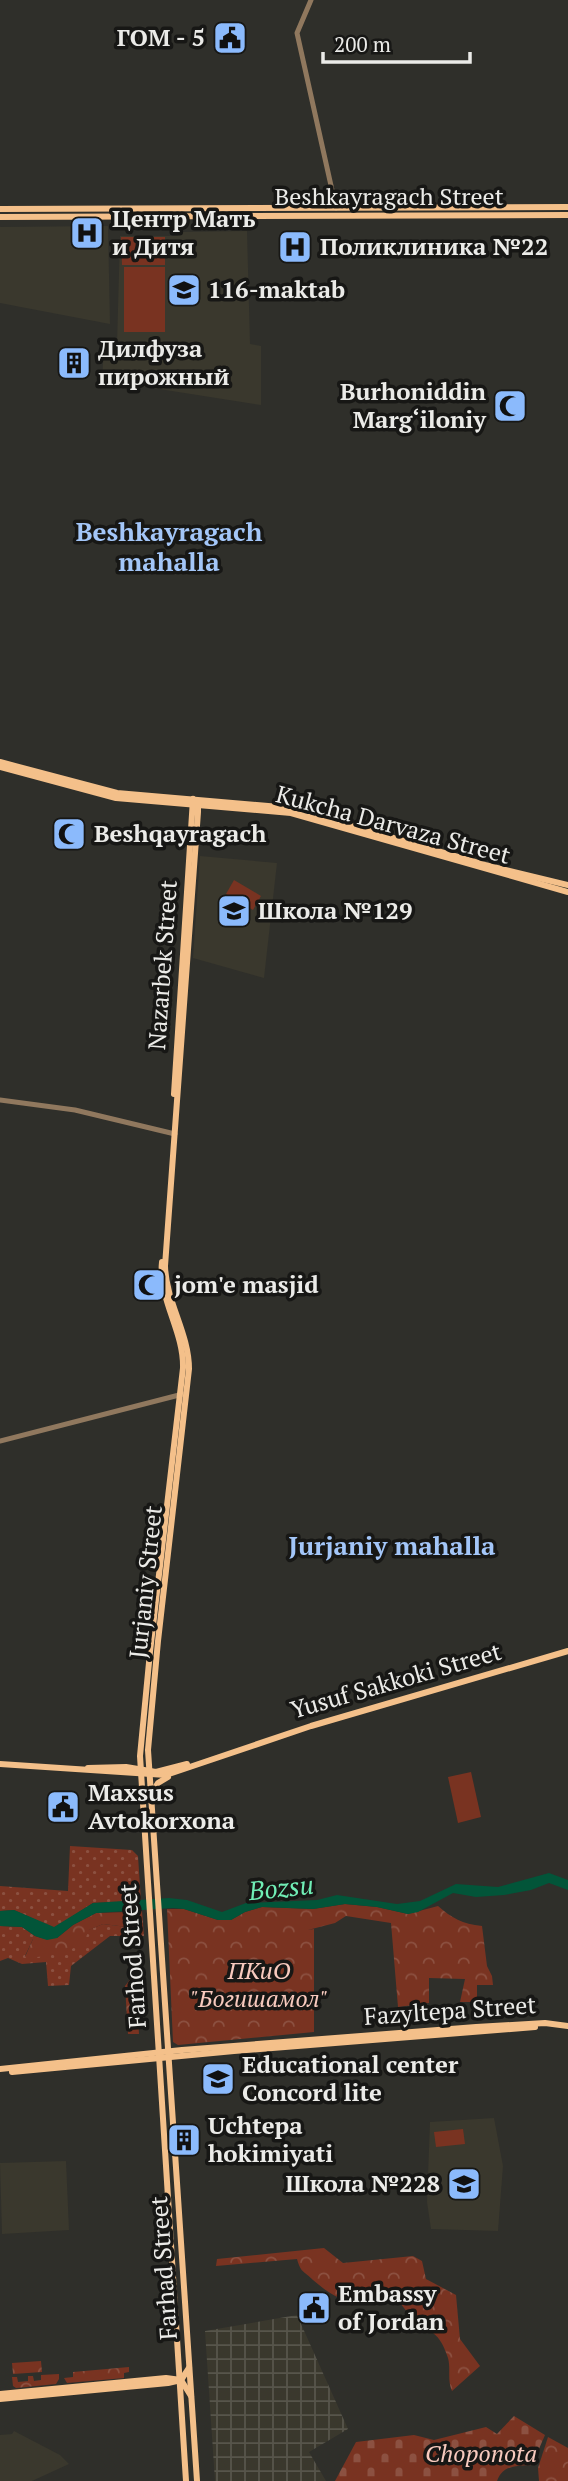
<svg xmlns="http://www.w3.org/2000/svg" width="568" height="2481" font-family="'PT Serif',serif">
<defs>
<pattern id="industrial-grid" width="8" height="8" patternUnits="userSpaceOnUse" patternTransform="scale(1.75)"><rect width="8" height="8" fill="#3a382d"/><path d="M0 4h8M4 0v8" fill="none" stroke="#57554b"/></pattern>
<pattern id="grass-dots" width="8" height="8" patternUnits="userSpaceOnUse" patternTransform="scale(1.75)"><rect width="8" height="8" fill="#793321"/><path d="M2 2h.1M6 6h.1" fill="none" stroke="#8c5141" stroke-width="1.8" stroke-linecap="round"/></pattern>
<pattern id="forest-crowns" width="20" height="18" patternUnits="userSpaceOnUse" patternTransform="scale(1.75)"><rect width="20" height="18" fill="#793321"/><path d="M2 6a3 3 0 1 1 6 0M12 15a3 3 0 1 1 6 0" fill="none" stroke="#8c5141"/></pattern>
<pattern id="cemetery-stones" width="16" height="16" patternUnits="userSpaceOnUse" patternTransform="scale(1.75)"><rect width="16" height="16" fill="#793321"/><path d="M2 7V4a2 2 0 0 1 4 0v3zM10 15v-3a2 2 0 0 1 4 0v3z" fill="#8c5141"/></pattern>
</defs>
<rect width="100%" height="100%" fill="#2f2f2a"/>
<!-- built -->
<g fill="#3a382d">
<path d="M108,226L110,324L0,303V227Z"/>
<path d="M247,231L250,344L261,346V405L102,380L104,346L117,345L120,236H178L179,232Z"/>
<path d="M200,856L277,863L264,978L193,958Z"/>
<path d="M494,2118L503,2166L498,2231L431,2229L427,2202L430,2122Z"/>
<path d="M66,2161L69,2230L2,2234L0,2163Z"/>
<path d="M14,2431L60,2455L69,2464L32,2481H0V2435L12,2434Z"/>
</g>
<!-- industrial -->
<path fill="url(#industrial-grid)" d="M297,2315L348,2429L309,2452L326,2481H215L205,2331Z"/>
<!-- grass -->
<g fill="url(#grass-dots)">
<path d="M70,1846L132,1850L138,1856L141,1901L93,1903L54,1928L14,1910L0,1911V1886L68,1891Z"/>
<path d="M142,1911L144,1936H110L71,1966L69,1985L48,1986L46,1962L22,1964L8,1958L0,1961V1926L22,1927L35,1936L47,1940L33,1939L25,1956L103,1924L127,1927V1912Z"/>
</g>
<!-- forest -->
<g fill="url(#forest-crowns)">
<path d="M345,1904L377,1907L408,1914L438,1906C452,1918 462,1924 482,1926L487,1966L492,1976L493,1985H477V2002H460L465,1979L429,1978V2003L398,2007L391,1923L346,1916L335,1923L308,1930L314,1929V2032L178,2045L173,2042L167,1909H184L218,1920H231L245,1912L262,1907L313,1909Z"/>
<path d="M127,1912V1927L103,1924L89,1930L83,1944C63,1953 46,1958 25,1957L33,1939L57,1938L73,1925L96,1913Z"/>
<path d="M135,1973L139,2034H128L125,1986Z"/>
<path d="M324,2248L343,2263L413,2256L422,2261L426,2279L456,2295L460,2339L480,2366L452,2391C447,2380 451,2369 448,2358C438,2326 426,2334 408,2313C402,2306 398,2299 391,2292C364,2315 336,2300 313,2280C303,2270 301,2273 297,2259L216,2266L217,2259Z"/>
<path d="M41,2361L42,2372L13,2374L12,2363Z"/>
<path d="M129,2367V2372L124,2373V2378L67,2383L64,2378L73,2377V2372Z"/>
<path d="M59,2374V2379L56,2384L16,2388L13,2386L12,2377H17L18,2382L28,2381V2376H33L34,2381L41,2380V2375Z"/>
<path d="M548,2437L568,2448V2481H539L538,2468Z"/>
</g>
<!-- cemetery -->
<path fill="url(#cemetery-stones)" d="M514,2416L545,2435L532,2465C516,2466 503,2465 497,2481H335L356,2442L414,2435L434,2440L486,2427L497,2434Z"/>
<!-- garden -->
<g fill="#793321">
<path d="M121,237H165V265H122Z"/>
<rect x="124" y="267" width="41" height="65"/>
<path d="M234,880L261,896L253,910L226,894Z"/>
<path d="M471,1772L481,1817L458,1823L448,1777Z"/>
<path d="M463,2129L465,2144L436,2147L434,2132Z"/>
</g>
<!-- water -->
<path fill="#025539" d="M549,1873L568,1880V1890L549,1883L531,1890L504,1895L476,1897L453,1893L418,1912L408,1914L377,1907L345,1904L313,1909L262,1907L245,1912L231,1920H218L184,1909L173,1908L96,1913L73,1925L57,1938L47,1940L35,1936L22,1927L0,1926V1911L14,1910L54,1927L93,1903L169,1898L187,1900L222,1912L246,1903L317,1900L337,1895L397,1904L420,1901L456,1884L498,1887Z"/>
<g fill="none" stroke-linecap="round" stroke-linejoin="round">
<!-- minor -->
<g stroke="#90785e" stroke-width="5">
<path d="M311,0L297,33L336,208"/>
<path d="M0,1100L75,1110L175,1134"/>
<path d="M0,1441L183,1394"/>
</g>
<!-- major -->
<g stroke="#f4c08a" stroke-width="6">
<path d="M0,209L568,207"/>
<path d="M0,217L568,215"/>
<path d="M0,762L117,793L291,808L485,865L568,885"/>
<path d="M0,767L116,798L291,813L568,892"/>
<path d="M193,799L198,804V812L165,1266C166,1302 189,1333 189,1369L158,1641L148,1750L197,2481"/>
<path d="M174,1094L193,799"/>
<path d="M162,1262C158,1299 184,1331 183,1368L150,1652L140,1756L186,2481"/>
<path d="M0,1764L166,1775L311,1726L568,1651"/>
<path d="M88,1768L126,1767L156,1772L187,1764"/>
<path d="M152,1793L158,1783L168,1777"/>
<path d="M0,2069L182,2050L476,2027L545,2023L568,2026"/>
<path d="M12,2072L234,2051L535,2027"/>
<path d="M0,2394L166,2378L181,2380L191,2396"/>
<path d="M0,2399L168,2383L181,2380L189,2368"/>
</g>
</g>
<!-- icons -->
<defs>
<symbol id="civic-square" viewBox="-11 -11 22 22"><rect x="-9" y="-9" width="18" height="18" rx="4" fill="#8bbafc" stroke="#171715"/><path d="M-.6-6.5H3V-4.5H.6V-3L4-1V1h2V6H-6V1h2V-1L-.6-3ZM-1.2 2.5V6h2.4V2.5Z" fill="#111"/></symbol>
<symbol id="hospital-square" viewBox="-11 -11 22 22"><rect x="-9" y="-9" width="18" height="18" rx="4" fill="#8bbafc" stroke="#171715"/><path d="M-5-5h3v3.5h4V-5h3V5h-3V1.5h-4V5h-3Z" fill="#111"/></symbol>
<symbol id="school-square" viewBox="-11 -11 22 22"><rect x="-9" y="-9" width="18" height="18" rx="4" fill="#8bbafc" stroke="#171715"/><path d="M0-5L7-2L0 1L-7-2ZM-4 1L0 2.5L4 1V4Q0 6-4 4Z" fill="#111"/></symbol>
<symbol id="building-square" viewBox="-11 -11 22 22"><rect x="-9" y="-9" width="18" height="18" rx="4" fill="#8bbafc" stroke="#171715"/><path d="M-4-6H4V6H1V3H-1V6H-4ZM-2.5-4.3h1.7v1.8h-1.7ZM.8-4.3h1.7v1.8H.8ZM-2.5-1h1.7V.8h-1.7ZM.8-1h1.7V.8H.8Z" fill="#111"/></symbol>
<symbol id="mosque-square" viewBox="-11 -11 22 22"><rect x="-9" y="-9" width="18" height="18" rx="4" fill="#8bbafc" stroke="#171715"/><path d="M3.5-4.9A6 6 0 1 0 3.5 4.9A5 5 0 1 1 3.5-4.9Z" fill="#111"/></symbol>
</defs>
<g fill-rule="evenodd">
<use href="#civic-square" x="211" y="19" width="38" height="38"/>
<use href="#hospital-square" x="68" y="214" width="38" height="38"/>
<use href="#hospital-square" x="276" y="228" width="38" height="38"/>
<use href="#school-square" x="165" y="271" width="38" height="38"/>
<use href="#building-square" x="55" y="344" width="38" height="38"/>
<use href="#mosque-square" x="491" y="387" width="38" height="38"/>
<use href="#mosque-square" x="50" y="815" width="38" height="38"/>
<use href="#school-square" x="215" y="892" width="38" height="38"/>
<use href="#mosque-square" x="130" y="1266" width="38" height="38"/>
<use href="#civic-square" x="44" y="1788" width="38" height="38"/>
<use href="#school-square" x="199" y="2060" width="38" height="38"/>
<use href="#building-square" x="165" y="2121" width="38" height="38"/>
<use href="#school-square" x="445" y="2165" width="38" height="38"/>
<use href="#civic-square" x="295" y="2289" width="38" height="38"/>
</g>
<g text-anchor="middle" stroke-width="7" stroke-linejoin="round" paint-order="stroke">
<!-- poi labels -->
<g font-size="24" font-weight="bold" fill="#ebebe8" stroke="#171715" text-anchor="start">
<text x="205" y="46" text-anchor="end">ГОМ - 5</text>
<text x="112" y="227">Центр Мать<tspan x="112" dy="28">и Дитя</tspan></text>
<text x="320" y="255">Поликлиника №22</text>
<text x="208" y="298">116-maktab</text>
<text x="98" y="357">Дилфуза<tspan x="98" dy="28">пирожный</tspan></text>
<text x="486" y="400" text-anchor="end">Burhoniddin<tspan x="486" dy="28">Marg‘iloniy</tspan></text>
<text x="94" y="842">Beshqayragach</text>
<text x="258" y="919">Школа №129</text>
<text x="174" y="1293">jom'e masjid</text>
<text x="88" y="1801">Maxsus<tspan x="88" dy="28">Avtokorxona</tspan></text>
<text x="242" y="2073">Educational center<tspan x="242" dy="28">Concord lite</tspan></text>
<text x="208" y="2134">Uchtepa<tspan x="208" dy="28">hokimiyati</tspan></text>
<text x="440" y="2192" text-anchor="end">Школа №228</text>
<text x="338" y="2302">Embassy<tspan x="338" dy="28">of Jordan</tspan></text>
</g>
<!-- street labels -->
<g font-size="24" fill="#ebebe8" stroke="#171715">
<text x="389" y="205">Beshkayragach Street</text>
<text transform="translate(393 825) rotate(15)" y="8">Kukcha Darvaza Street</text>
<text transform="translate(163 965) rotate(-86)" y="8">Nazarbek Street</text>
<text transform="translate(146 1582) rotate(-84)" y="8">Jurjaniy Street</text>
<text transform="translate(396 1681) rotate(-16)" y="8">Yusuf Sakkoki Street</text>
<text transform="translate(133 1956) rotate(-94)" y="8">Farhod Street</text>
<text transform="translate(450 2011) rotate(-4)" y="8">Fazyltepa Street</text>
<text transform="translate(164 2268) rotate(-94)" y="8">Farhad Street</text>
</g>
<!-- park labels -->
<g font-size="24" font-style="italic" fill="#f8cabe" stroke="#171715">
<text x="259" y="1979">ПКиО<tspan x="259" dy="28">"Богишамол"</tspan></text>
<text x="481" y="2462">Choponota</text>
</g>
<!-- neighbourhood labels -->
<g font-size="26" font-weight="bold" fill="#a3c6f8" stroke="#171715">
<text x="169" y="541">Beshkayragach<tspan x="169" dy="30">mahalla</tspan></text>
<text x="392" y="1555">Jurjaniy mahalla</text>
</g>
<!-- water labels -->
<g font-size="26" font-style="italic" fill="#70edb5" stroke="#171715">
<text transform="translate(281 1888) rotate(-6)" y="9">Bozsu</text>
</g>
</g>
<!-- scale -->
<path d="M323 52v10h147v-10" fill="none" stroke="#ebebe8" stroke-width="3.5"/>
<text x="334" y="52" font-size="21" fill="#ebebe8" stroke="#171715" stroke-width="5" paint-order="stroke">200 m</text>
</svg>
